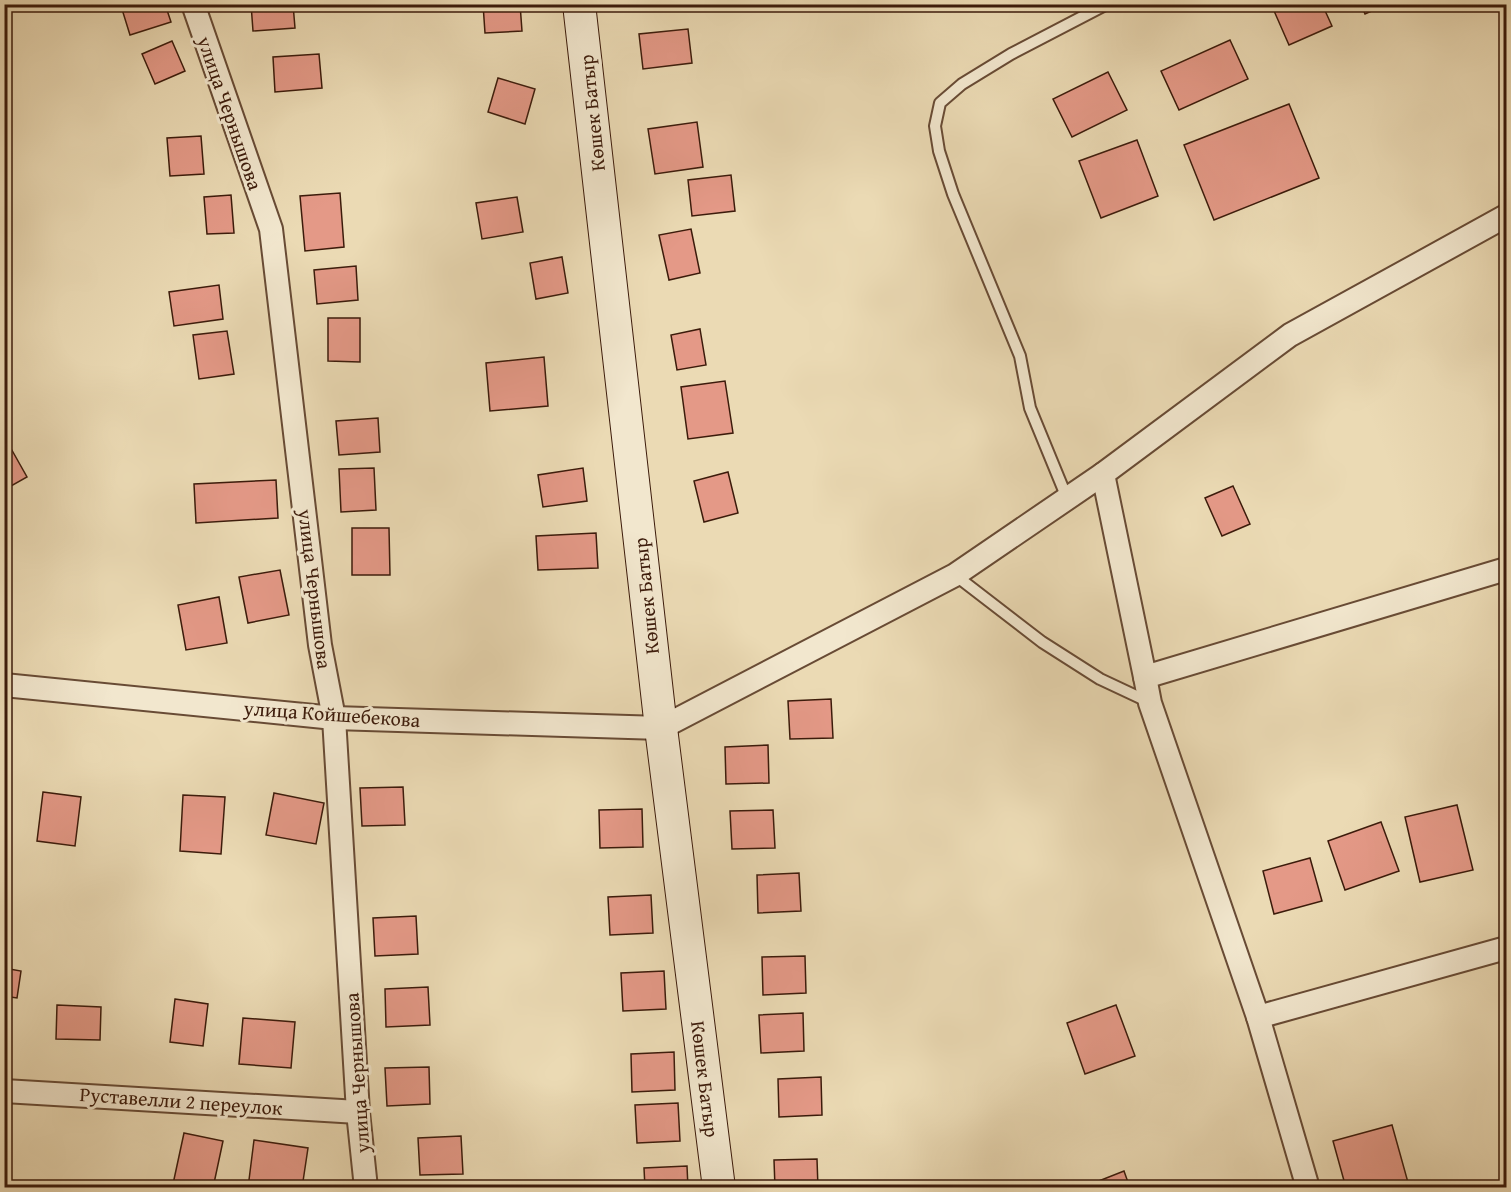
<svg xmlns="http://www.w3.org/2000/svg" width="1511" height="1192" font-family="'Gentium Book Plus',serif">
<rect width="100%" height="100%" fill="#ebdab4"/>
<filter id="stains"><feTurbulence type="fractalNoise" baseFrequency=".00333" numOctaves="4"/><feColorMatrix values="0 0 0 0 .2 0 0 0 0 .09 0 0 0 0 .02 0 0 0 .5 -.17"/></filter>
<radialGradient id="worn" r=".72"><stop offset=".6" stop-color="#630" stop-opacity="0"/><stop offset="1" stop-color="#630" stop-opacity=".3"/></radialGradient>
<!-- building -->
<g fill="#e49987" stroke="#3c1b0b" stroke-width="1.5">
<path d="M125,4H165L171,22L130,35L121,6Z"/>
<path d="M251,4H293L295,28L253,31Z"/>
<path d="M483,4H520L522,31L485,33Z"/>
<path d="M1271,4H1322L1332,26L1289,45Z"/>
<path d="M1361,4H1385V5L1365,14Z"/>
<path d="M688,29L692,63L643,69L639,34Z"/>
<path d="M1230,40L1248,79L1179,110L1161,71Z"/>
<path d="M172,41L185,71L155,84L142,54Z"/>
<path d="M319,54L322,88L275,92L273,57Z"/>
<path d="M1108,72L1127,110L1072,137L1053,99Z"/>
<path d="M498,78L535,89L525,124L488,112Z"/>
<path d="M1289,104L1319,178L1214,220L1184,145Z"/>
<path d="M697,122L703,167L655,174L648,129Z"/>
<path d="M201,136L204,174L170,176L167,138Z"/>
<path d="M1137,140L1158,196L1101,218L1079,161Z"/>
<path d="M731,175L735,211L692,216L688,180Z"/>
<path d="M340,193L344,247L305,251L300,196Z"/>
<path d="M231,195L234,233L207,234L204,197Z"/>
<path d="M517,197L523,232L482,239L476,203Z"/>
<path d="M691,229L700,273L669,280L659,235Z"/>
<path d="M562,257L568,293L536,299L530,263Z"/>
<path d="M356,266L358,300L317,304L314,270Z"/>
<path d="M219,285L223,319L174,326L169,292Z"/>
<path d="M328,318H360V362L328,361Z"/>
<path d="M700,329L706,365L677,370L671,335Z"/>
<path d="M227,331L234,374L199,379L193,335Z"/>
<path d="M544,357L548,406L490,411L486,363Z"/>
<path d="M725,381L733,433L688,439L681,387Z"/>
<path d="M378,418L380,452L339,455L336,421Z"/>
<path d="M9,445L27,477L4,490V447Z"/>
<path d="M374,468L376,510L341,512L339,469Z"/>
<path d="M583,468L587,501L543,507L538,475Z"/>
<path d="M728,472L738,513L704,522L694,481Z"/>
<path d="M276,480L278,518L196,523L194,484Z"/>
<path d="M1233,486L1250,524L1222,536L1205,498Z"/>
<path d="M352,528H389L390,575H352Z"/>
<path d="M596,533L598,568L538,570L536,536Z"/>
<path d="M280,570L289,615L248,623L239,577Z"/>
<path d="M219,597L227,643L186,650L178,605Z"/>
<path d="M831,699L833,738L790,739L788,701Z"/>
<path d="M768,745L769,783L726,784L725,747Z"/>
<path d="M403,787L405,825L362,826L360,788Z"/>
<path d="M43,792L81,797L75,846L37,841Z"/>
<path d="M274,793L324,803L316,844L266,835Z"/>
<path d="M183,795L225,797L221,854L180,851Z"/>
<path d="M1457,805L1473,870L1420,882L1405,817Z"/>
<path d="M642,809L643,847L600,848L599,810Z"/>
<path d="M773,810L775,848L732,849L730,811Z"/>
<path d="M1381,822L1399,871L1345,890L1328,841Z"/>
<path d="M1310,858L1322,901L1274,914L1263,871Z"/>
<path d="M799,873L801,911L758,913L757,875Z"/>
<path d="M651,895L653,933L610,935L608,897Z"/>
<path d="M416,916L418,954L375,956L373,918Z"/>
<path d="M805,956L806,993L763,995L762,957Z"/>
<path d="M4,968L21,971L17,998L4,996Z"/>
<path d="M664,971L666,1009L623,1011L621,973Z"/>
<path d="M428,987L430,1025L386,1027L385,989Z"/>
<path d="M175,999L208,1004L203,1046L170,1042Z"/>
<path d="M57,1005L101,1007L100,1040L56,1039Z"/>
<path d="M1116,1005L1135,1056L1085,1074L1067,1023Z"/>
<path d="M803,1013L804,1051L761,1053L759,1015Z"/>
<path d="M243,1018L295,1022L291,1068L239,1064Z"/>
<path d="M674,1052L675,1090L632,1092L631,1054Z"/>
<path d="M429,1067L430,1104L387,1106L385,1068Z"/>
<path d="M821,1077L822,1115L779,1117L778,1079Z"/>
<path d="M678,1103L680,1141L637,1143L635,1105Z"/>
<path d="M1392,1125L1409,1186L1346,1188L1333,1141Z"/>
<path d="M184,1133L223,1141L213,1188H190L173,1184Z"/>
<path d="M461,1136L463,1174L420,1175L418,1138Z"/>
<path d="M254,1140L308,1148L302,1188H248Z"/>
<path d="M817,1159L818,1188H775L774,1160Z"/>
<path d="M687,1166L688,1188H645L644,1168Z"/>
<path d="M1124,1171L1130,1188H1081Z"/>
</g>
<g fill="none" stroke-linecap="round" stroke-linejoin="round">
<defs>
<g id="lane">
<path d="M1067,498L1030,408L1020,356L953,194L939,151L935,126L940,103L962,84L1011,54L1107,4"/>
<path d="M955,575L1042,642L1100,679L1149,702"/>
</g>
<g id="street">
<path d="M193,4L271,229L320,645L334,718L358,1112L366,1188"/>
<path d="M1103,474L1145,677"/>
<path d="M4,685L334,718L661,728L955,575L1103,474L1290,335L1506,216"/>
<path d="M1258,1017L1506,948"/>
<path d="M4,1091L358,1112"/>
<path d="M1308,1188L1258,1017L1150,703L1145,677L1506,569"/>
</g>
<path id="secondary" d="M579,4L661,728L719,1188"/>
</defs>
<!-- lane casing -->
<use href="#lane" stroke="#684b35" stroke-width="14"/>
<!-- street casing -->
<use href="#street" stroke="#684b35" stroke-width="26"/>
<!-- secondary casing -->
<use href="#secondary" stroke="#3c1b0b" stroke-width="34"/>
<!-- lane -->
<use href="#lane" stroke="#f2e7ce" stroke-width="10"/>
<!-- street -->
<use href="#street" stroke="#f2e7ce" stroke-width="22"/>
<!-- secondary -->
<use href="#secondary" stroke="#f2e7ce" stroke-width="32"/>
</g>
<g text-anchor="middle" stroke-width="6" stroke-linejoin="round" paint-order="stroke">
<!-- street labels -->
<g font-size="20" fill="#3c1b0b" stroke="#f2e7ce">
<text transform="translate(230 113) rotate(71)" y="7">улица Чернышова</text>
<text transform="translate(592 113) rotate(-96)" y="7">Көшек Батыр</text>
<text transform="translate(315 589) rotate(83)" y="7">улица Чернышова</text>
<text transform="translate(646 596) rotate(-96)" y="7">Көшек Батыр</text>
<text transform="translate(332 714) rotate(4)" y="7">улица Койшебекова</text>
<text transform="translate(357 1073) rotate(-94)" y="7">улица Чернышова</text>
<text transform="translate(705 1079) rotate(83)" y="7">Көшек Батыр</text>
<text transform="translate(181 1101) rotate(4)" y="7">Руставелли 2 переулок</text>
</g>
</g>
<!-- margin -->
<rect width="1511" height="1192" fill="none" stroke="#ebdab4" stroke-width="24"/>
<rect x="6" y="6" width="1499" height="1180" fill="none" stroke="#3c1b0b" stroke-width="3"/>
<rect x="12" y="12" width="1487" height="1168" fill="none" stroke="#3c1b0b" stroke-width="1.5"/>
<rect width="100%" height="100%" filter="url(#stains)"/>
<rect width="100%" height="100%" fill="url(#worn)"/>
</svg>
